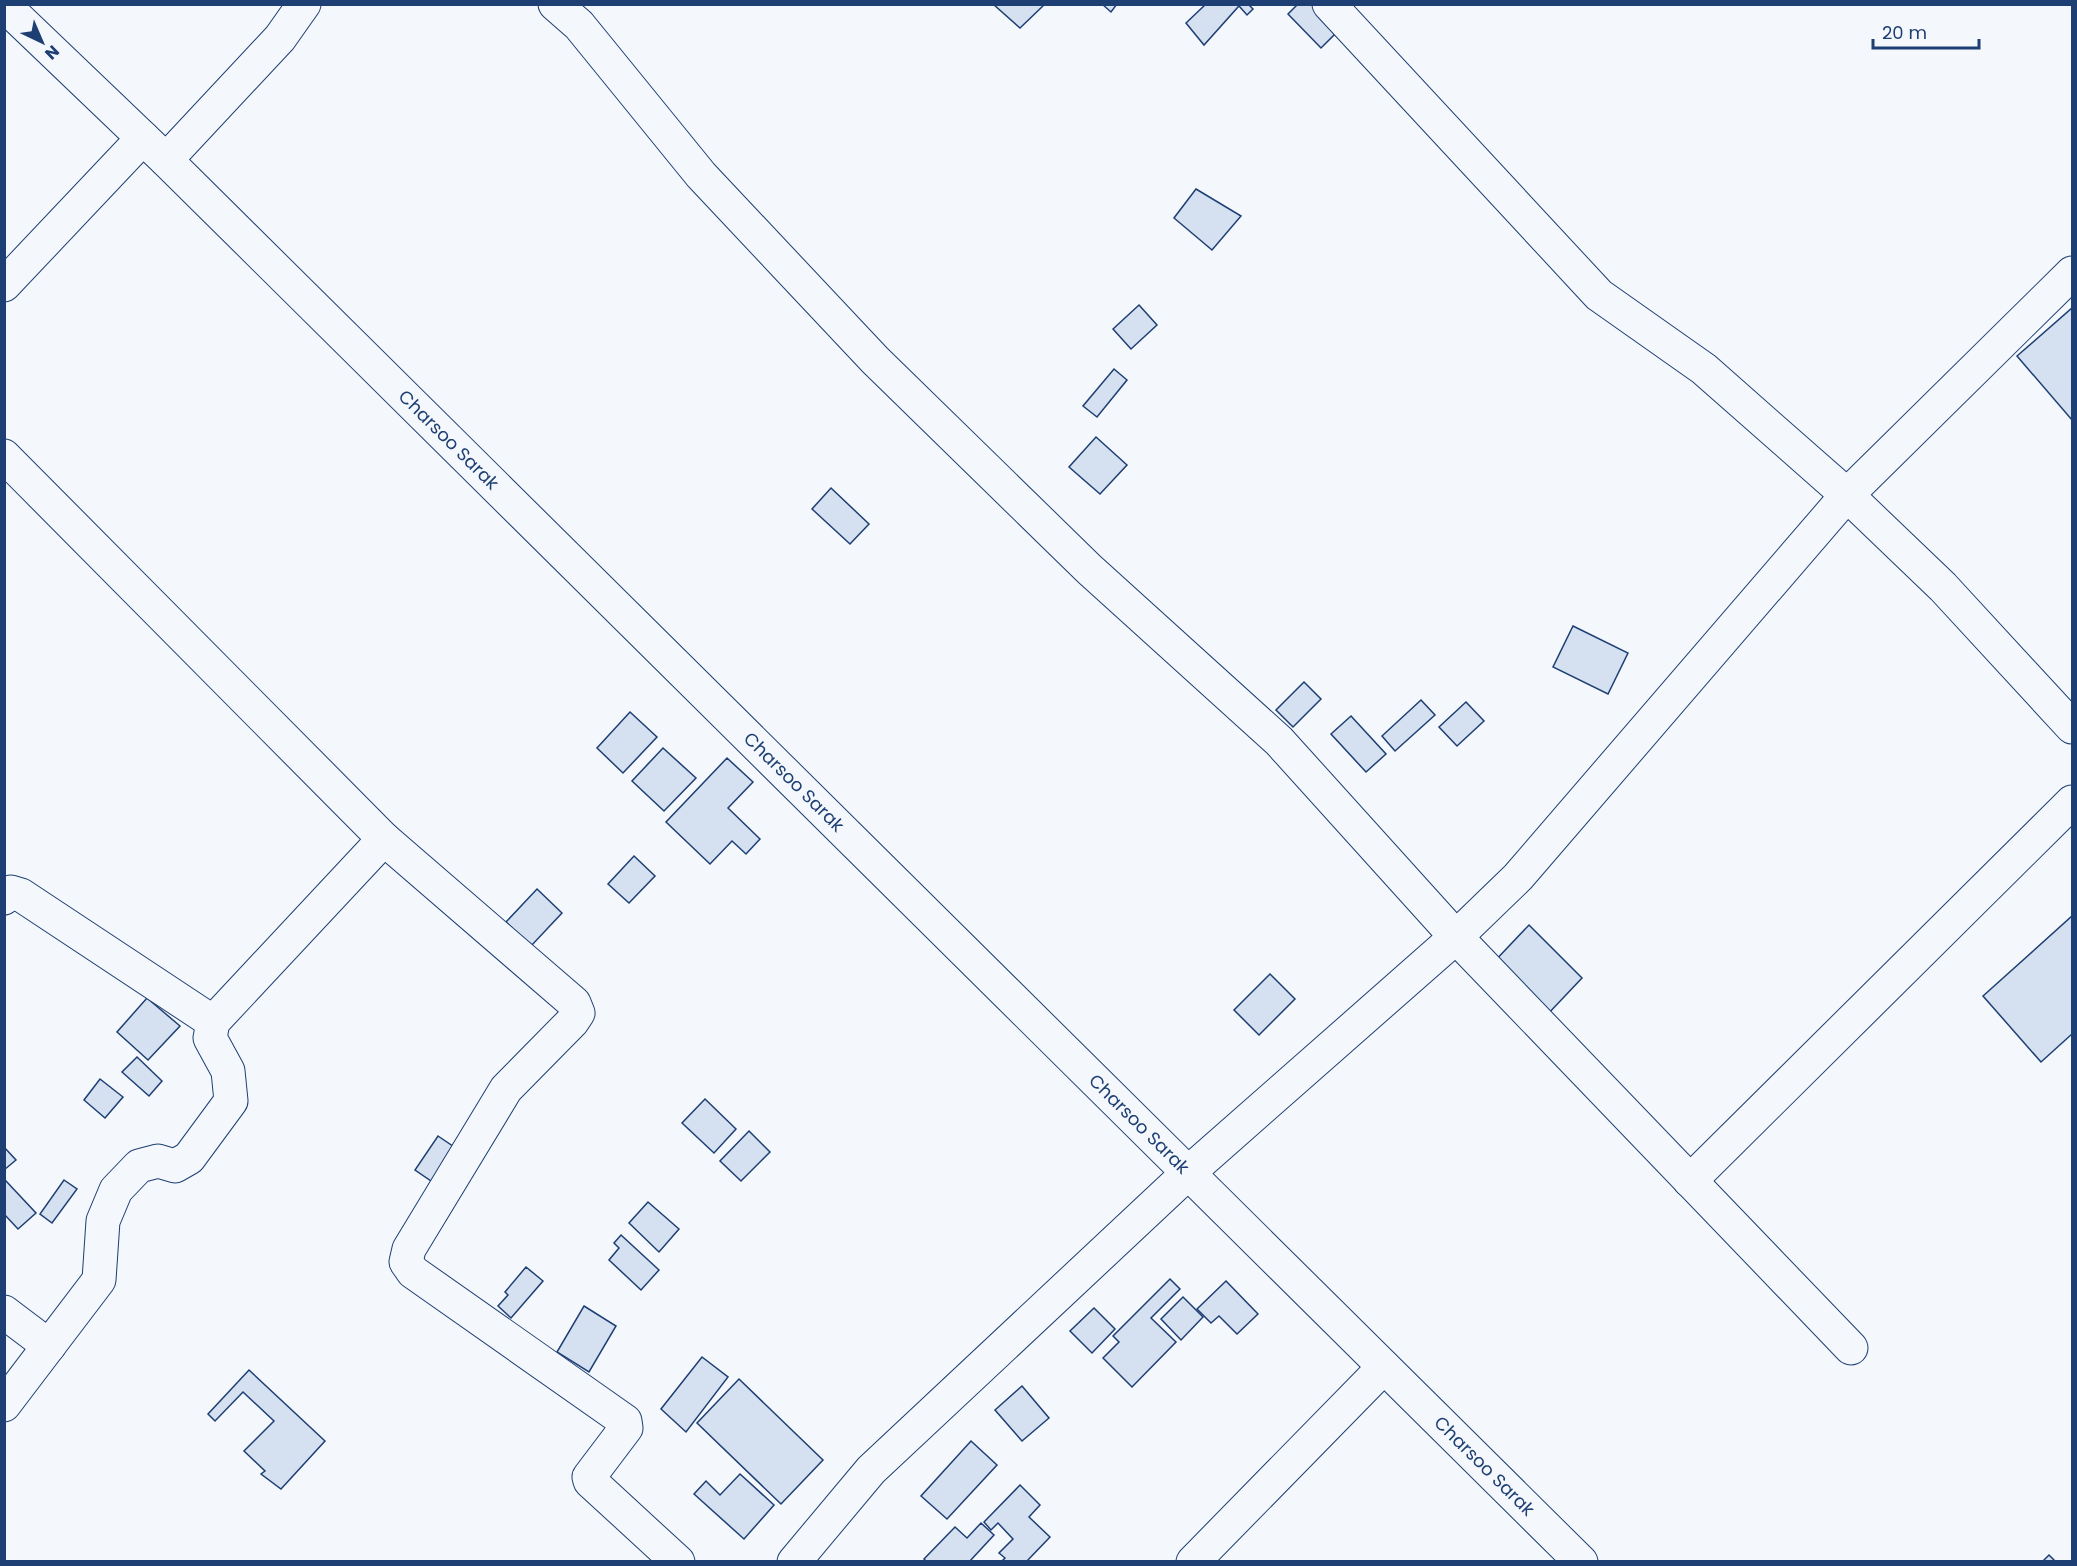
<svg xmlns="http://www.w3.org/2000/svg" width="2077" height="1566" font-family="Poppins,sans-serif">
<rect width="100%" height="100%" fill="#f4f7fb"/>
<!-- building -->
<g fill="#d5e0f0" stroke="#1d3f73" stroke-width="1.5">
<path d="M993,4H1045L1020,28Z"/>
<path d="M1102,4H1117L1111,12Z"/>
<path d="M1206,4H1248L1253,9L1247,15L1239,6L1204,45L1186,23Z"/>
<path d="M1298,4H1325L1336,33L1321,48L1288,14Z"/>
<path d="M1196,189L1241,216L1212,250L1174,218Z"/>
<path d="M1139,305L1157,325L1131,349L1113,329Z"/>
<path d="M2072,308V420L2017,356Z"/>
<path d="M1114,369L1127,380L1097,417L1083,406Z"/>
<path d="M1096,437L1127,465L1100,494L1069,467Z"/>
<path d="M831,488L869,524L850,544L812,509Z"/>
<path d="M1573,626L1628,653L1608,694L1553,667Z"/>
<path d="M1304,682L1321,699L1293,727L1276,710Z"/>
<path d="M1421,700L1435,715L1395,751L1382,736Z"/>
<path d="M1466,702L1484,721L1457,746L1439,727Z"/>
<path d="M630,712L657,737L623,773L597,748Z"/>
<path d="M1351,716L1386,754L1366,772L1331,734Z"/>
<path d="M663,748L696,778L664,811L632,781Z"/>
<path d="M727,758L753,782L728,808L760,839L746,854L732,841L710,864L666,822Z"/>
<path d="M634,856L655,876L629,903L608,884Z"/>
<path d="M537,889L562,913L531,946L506,922Z"/>
<path d="M2072,916V1034L2041,1062L1983,996Z"/>
<path d="M1529,925L1582,978L1546,1016L1492,964Z"/>
<path d="M1270,974L1295,999L1259,1035L1234,1010Z"/>
<path d="M147,998L180,1026L148,1060L117,1032Z"/>
<path d="M137,1057L162,1081L149,1096L122,1072Z"/>
<path d="M100,1079L123,1097L105,1118L84,1100Z"/>
<path d="M705,1099L736,1129L714,1153L682,1123Z"/>
<path d="M749,1131L770,1152L741,1181L720,1161Z"/>
<path d="M438,1136L460,1151L437,1185L415,1170Z"/>
<path d="M4,1147L16,1160L4,1170Z"/>
<path d="M64,1180L77,1189L52,1223L40,1214Z"/>
<path d="M6,1181L36,1213L18,1229L4,1214V1183Z"/>
<path d="M648,1202L679,1229L659,1252L629,1223Z"/>
<path d="M621,1235L659,1270L641,1290L609,1260L619,1248L614,1243Z"/>
<path d="M526,1267L543,1281L511,1318L498,1306L508,1295L505,1292Z"/>
<path d="M1170,1279L1180,1289L1151,1318L1176,1342L1132,1387L1103,1358L1119,1342L1113,1336Z"/>
<path d="M1226,1281L1258,1314L1237,1334L1219,1316L1211,1323L1197,1309Z"/>
<path d="M1183,1297L1203,1317L1181,1340L1161,1319Z"/>
<path d="M584,1306L616,1326L589,1372L557,1352Z"/>
<path d="M1094,1308L1115,1329L1092,1353L1070,1331Z"/>
<path d="M702,1357L728,1377L686,1432L661,1409Z"/>
<path d="M249,1370L325,1441L281,1489L261,1474L265,1471L244,1451L274,1421L243,1392L215,1421L208,1414Z"/>
<path d="M739,1379L823,1460L781,1504L697,1423Z"/>
<path d="M1022,1386L1049,1418L1022,1441L995,1410Z"/>
<path d="M971,1441L997,1465L947,1519L921,1496Z"/>
<path d="M740,1474L774,1505L744,1539L694,1494L706,1481L720,1495Z"/>
<path d="M1020,1485L1040,1505L1029,1517L1050,1537L1026,1562H1001L1005,1558L999,1553L1013,1539L998,1523L991,1530L984,1522Z"/>
<path d="M981,1523L994,1535L969,1562H927L924,1559L955,1527L967,1538Z"/>
<path d="M2049,1555L2056,1562H2042Z"/>
</g>
<g fill="none" stroke-linecap="round" stroke-linejoin="round">
<defs>
<g id="minor">
<path d="M555,4L579,25L701,175L875,360L1089,569L1279,741L1456,937L1851,1348"/>
<path d="M1329,4L1599,295L1704,369L1847,495L1943,587L2072,727"/>
<path id="s1" d="M4,5L166,160L1581,1562"/>
<path d="M166,160L280,38L304,4"/>
<path d="M4,285L143,138"/>
<path d="M4,456L384,839L574,1003L578,1013L572,1022L506,1089L409,1249L406,1262L413,1272L625,1421L626,1428L589,1477L590,1481L678,1562"/>
<path d="M4,898L11,892L21,895L213,1022"/>
<path d="M1690,1181L2072,802"/>
<path d="M4,1312L49,1346"/>
<path d="M4,1405L99,1280L103,1221L116,1190L139,1166L158,1161L175,1166L189,1158L231,1101L228,1071L210,1038L213,1022L384,839"/>
<path d="M794,1562L871,1470L1188,1173L1456,937L1518,877L1847,495L2072,273"/>
<path d="M1193,1562L1384,1367"/>
</g>
</defs>
<!-- minor casing -->
<use href="#minor" stroke="#1d3f73" stroke-width="35"/>
<!-- minor -->
<use href="#minor" stroke="#f4f7fb" stroke-width="33"/>
</g>
<g text-anchor="middle" stroke-width="4.5" stroke-linejoin="round" paint-order="stroke">
<!-- street labels -->
<g font-size="18" fill="#1d3f73" stroke="#f4f7fb">
<text dy="6" stroke="none"><textPath href="#s1" startOffset="622">Charsoo Sarak</textPath></text>
<text dy="6" stroke="none"><textPath href="#s1" startOffset="1108">Charsoo Sarak</textPath></text>
<text dy="6" stroke="none"><textPath href="#s1" startOffset="1594">Charsoo Sarak</textPath></text>
<text dy="6" stroke="none"><textPath href="#s1" startOffset="2080">Charsoo Sarak</textPath></text>
</g>
</g>
<!-- border -->
<rect width="2077" height="1566" fill="none" stroke="#1d3f73" stroke-width="12"/>
<!-- north arrow -->
<g transform="translate(42 42) rotate(136)" stroke="#f4f7fb" stroke-width="4.5" paint-order="stroke">
<path d="M0-4.5L10 22L0 15L-10 22Z" fill="#1d3f73"/>
<text y="-9" font-size="16" font-weight="bold" text-anchor="middle" fill="#1d3f73">N</text>
</g>
<!-- scale -->
<path d="M1873 39v9h106v-9" fill="none" stroke="#1d3f73" stroke-width="3"/>
<text x="1882" y="39" font-size="18" fill="#1d3f73" stroke="#f4f7fb" stroke-width="4.5" paint-order="stroke">20 m</text>
</svg>
